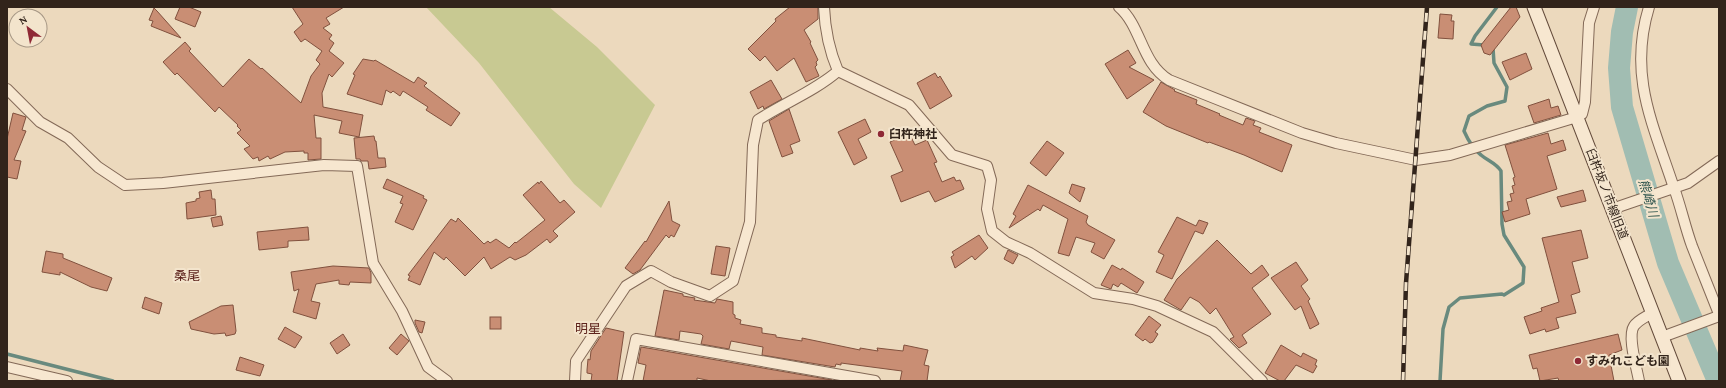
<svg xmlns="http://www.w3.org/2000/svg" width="1726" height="388" font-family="'Crimson Pro','Noto Sans JP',serif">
<rect width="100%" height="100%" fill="#ecd9bd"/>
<!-- green -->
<path fill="#c8c992" d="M426,7H549L597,47L655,105L601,208L574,184L479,63Z"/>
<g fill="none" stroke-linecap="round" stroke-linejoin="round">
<!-- stream -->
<g stroke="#698a7e" stroke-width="3.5">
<path d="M1484,45L1471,44L1475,36L1497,7"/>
<path d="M7,354L113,381"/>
<path d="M1440,381L1443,329L1449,307L1460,298L1502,294L1504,295L1523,283L1524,267L1504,235L1502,224L1501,171C1496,163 1488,161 1481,155C1473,149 1468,140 1464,131L1469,116L1487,106L1505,101L1507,87L1494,63L1493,48"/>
</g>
<!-- river -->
<path stroke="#a1bdb2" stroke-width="22" d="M1627,7L1622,32L1619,68L1622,107L1668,263L1718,381"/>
</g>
<!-- building -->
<g fill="#c98e74" stroke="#81513e">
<path d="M180,7H189L201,12L195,27L175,19Z"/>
<path d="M292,7H344L326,18L330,24L323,28L332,35L329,39L334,43L329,51L344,63L332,77L329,74L322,93L323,107L363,115L359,137L339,133L342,121L314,115L316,138H321V159L308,160V153H304V151L285,152L270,159L268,156L259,161L258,157L253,159L244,149L250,146L237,133L241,130L237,126L238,125L219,107L215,112L177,73L175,75L163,62L185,42L191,49L189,51L223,87L249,59L261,69L262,68L301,103L311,76L320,64L316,60L322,51L305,39L301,42L294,32L303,24Z"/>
<path d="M790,7H818V19L804,30L811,42L810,43L818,60L816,62L817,65L815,67L819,76L806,82L794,58L777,71L765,56L760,61L748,49L776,21L775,19Z"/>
<path d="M1511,7H1516L1520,17L1490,55L1484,53L1481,45Z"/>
<path d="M154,8L157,11L181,38L151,26L153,21L149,20Z"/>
<path d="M1440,14L1452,15L1451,21H1454L1453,39L1438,38Z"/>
<path d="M1128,50L1136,63L1129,67L1154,80L1127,99L1105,64Z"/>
<path d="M1526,53L1532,69L1510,80L1502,62Z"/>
<path d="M363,59L374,61L375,60L414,83L418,77L427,83L424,86L460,113L451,126L426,110L428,107L403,91L400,96L393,91L391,93L386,90L382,105L347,94L355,75L353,74Z"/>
<path d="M935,73L938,78L940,76L952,96L930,109L917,83Z"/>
<path d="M771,80L782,99L764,109L763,106L758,109L750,92Z"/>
<path d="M1161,82L1175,90L1174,91L1197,100L1196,104L1220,114L1219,115L1243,125L1246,118L1255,121L1253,125L1261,128L1259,132L1292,145L1282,172L1244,155L1209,142L1208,143L1166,126L1143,112Z"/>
<path d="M1549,99L1551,108L1558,106L1561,115L1534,123L1528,106Z"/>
<path d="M789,109L800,141L790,145L793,153L782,157L769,121Z"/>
<path d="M13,113L26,117L22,130L26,131L14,160L21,161L17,179L7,177V139Z"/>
<path d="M865,119L871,132L858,139L867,158L854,165L838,132Z"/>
<path d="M909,133L915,145L927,140L937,162L934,163L942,182L954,177L956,181L960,180L964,189L935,202L929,191L901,202L891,176L903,171L890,142Z"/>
<path d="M1548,133L1551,144L1563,140L1566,150L1547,156L1557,189L1526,199L1530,214L1505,222L1502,212L1509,210L1507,202L1512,201L1510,194L1514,193L1512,186L1515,185L1513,178L1515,177L1505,145Z"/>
<path d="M374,136L375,141H376L378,158H385L386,167L369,169L368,161H361L360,159H356L354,138Z"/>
<path d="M1047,141L1064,153L1046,176L1030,163Z"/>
<path d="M387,179L424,196L423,198L427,200L413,230L395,222L403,204L400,203L403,196L383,188Z"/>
<path d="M541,181L560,203L564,200L575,212L553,231L558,236L550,243L547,239L526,255L515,260L510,257L491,269L484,257L465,276L446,257L444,260L434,252L420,285L408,280L410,276L408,275L451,219L456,222L458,218L484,244L488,241L490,243L496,239L509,248L515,242L516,243L545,220L523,195L538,182L539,184Z"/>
<path d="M1072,184L1085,188L1080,202L1069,193Z"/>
<path d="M1028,185L1088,216L1086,222L1088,225L1115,240L1104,259L1091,252L1095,243L1076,237L1069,256L1058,253L1068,219L1043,205L1040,211L1038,209L1009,228L1016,216L1013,214Z"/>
<path d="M211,190L212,199H215L216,215L187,219L186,203L196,201V199L200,198L199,192Z"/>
<path d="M1583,190L1586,201L1561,207L1557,197Z"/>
<path d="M669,201L672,221L680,225L674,237L671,235L669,238L666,235L640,270L633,274L625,268L645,241L646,242Z"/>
<path d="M221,216L223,225L213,227L211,218Z"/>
<path d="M1177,217L1196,226L1199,220L1208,223L1203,234L1195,231L1172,279L1156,272L1164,255L1158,252Z"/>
<path d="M308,227L309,240L288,241V247L259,250L257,232Z"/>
<path d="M1581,230L1588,258L1572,262L1580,292L1571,295L1576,313L1556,318L1559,328L1546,332L1545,329L1530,334L1524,317L1542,311L1541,308L1559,302L1542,238Z"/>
<path d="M979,235L988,248L975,260L972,256L955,268L951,257L954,255L952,252Z"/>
<path d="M1217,240L1251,274L1262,265L1269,275L1252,288L1271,314L1242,335L1247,343L1239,348L1230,339L1234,337L1216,308L1210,314L1199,302L1190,297L1181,310L1164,300L1177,279Z"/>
<path d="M716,246L730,248L725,276L711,274Z"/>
<path d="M1008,250L1018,255L1013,264L1004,259Z"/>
<path d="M46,251L63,254V258L112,278L107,291L91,287L60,272V275L42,272Z"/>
<path d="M1296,262L1308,280L1301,286L1310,299L1308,301L1319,324L1310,329L1301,306L1295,310L1271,278Z"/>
<path d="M1112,265L1121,270L1122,268L1144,282L1137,293L1121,283L1118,287L1113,284L1111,289L1101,285Z"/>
<path d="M333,266L369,268L371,273V283L350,282L349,285L339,284V280L316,284L311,301L320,303L316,319L293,312L299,289L294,291L291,272Z"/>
<path d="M664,290L683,294V296L695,298L694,300L715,303L717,299L733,302V314L735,315V318L741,320L740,324L762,328V333L776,335V337L802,341V338L860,350V348L878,351L877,348L903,351L904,345L928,350L924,365L929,366L927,381H900L902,371L841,363V365L836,364L835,367L762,355L763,347L731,341L729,349L701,344L703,336L701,334L680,331L679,340L655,336Z"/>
<path d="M145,297L162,303L159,314L142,308Z"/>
<path d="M233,305L236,331L235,334L226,336L225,333L214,334L191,329L189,322L221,306Z"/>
<path d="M1149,316L1161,325L1155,332L1158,334L1153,342L1150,343L1145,339L1143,341L1135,335Z"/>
<rect x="490" y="317" width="11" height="12"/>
<path d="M415,320L425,322L422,333L419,332L415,323Z"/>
<path d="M285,327L302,337L295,348L278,339Z"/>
<path d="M606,328L624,332L617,381H591L592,374L587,373V370L588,359L590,360L591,351Z"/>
<path d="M343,334L350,345L337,354L330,343Z"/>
<path d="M401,334L409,341L397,355L389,348Z"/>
<path d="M1618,334L1622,350L1609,355L1614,381H1559L1558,378L1540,381L1537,368L1533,369L1529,355Z"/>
<path d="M1281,345L1301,357L1303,353L1317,360L1315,365L1317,366L1313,373L1296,365L1284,381H1280L1265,373Z"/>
<path d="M641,347L653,349L832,380L711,381L697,378V381H643L646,365L638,363Z"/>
<path d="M240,357L264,365L260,376L236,370Z"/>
</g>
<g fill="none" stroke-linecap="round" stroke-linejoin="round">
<defs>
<g id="street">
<path d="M824,7C825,30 829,50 838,71L909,105L952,155L987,166L991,180L987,209L992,231L1006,242L1030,253L1094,293L1133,299L1157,306L1213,332L1262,381"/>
<path d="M1119,7C1142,27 1141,63 1169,80L1302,133L1336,143L1416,160L1450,155L1577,117L1582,114L1585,102L1589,23L1594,7"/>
<path d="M1649,7C1628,76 1653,124 1674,188C1681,207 1685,227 1692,246C1701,269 1710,291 1719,314"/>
<path d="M7,89L40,122L68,138L98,167L125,185L163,183L324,165L357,166L373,263L402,311L428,367L447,381"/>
<path d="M1612,209L1688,183L1719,161"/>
<path d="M1662,337L1719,316"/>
<path d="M7,367L67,381"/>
<path d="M575,381L576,361L626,286L651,271L671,282L710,296L733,281L750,222L753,145L758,120C784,103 815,91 838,71"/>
<path d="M627,381L636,339L875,381"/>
<path d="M1639,381C1637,369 1627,336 1634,326C1638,320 1646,317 1652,313"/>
</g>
<path id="secondary" d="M1534,7L1679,381"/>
</defs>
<!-- street casing -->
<use href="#street" stroke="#836957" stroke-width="12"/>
<!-- secondary casing -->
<use href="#secondary" stroke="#644b3b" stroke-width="15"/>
<!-- street -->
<use href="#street" stroke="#f7e7d0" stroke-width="10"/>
<!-- secondary -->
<use href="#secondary" stroke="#f7e7d0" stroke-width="13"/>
<defs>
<path id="rail" d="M1403,381L1406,283L1427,7"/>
</defs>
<!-- rail casing -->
<use href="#rail" stroke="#32241b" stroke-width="4.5"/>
<!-- rail -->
<use href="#rail" stroke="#f3e4cc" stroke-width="3" stroke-dasharray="9" stroke-linecap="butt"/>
</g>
<!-- markers -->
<g fill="#8f2935" stroke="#f3e4cc" stroke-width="1.5">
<circle cx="881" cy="134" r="4"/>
<circle cx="1578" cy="361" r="4"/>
</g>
<g text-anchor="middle" stroke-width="4" stroke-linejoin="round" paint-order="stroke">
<!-- poi labels -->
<g font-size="12" font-weight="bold" fill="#32241b" stroke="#f3e4cc" text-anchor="start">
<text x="889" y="138">臼杵神社</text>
<text x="1586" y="365">すみれこども園</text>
</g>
<!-- street labels -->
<g font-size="12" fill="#32241b" stroke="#f3e4cc">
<text transform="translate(1607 194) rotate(69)" y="4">臼杵坂ノ市線旧道</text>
</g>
<!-- water labels -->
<g font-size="13" font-style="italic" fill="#2b524b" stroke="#f3e4cc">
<text transform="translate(1649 198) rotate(73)" y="5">熊崎川</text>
</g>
<!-- neighbourhood labels -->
<g font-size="13" fill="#5d231c" stroke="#f3e4cc">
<text x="187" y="280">桑尾</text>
<text x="588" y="333">明星</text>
</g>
</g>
<!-- border -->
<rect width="1726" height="388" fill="none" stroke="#32241b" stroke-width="16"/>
<!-- north arrow -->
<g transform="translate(28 28) rotate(328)"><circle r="19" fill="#f3e4cc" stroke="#a69785"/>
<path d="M0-3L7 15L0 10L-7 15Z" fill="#8f2935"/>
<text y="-6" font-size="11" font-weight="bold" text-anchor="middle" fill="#32241b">N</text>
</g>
</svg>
